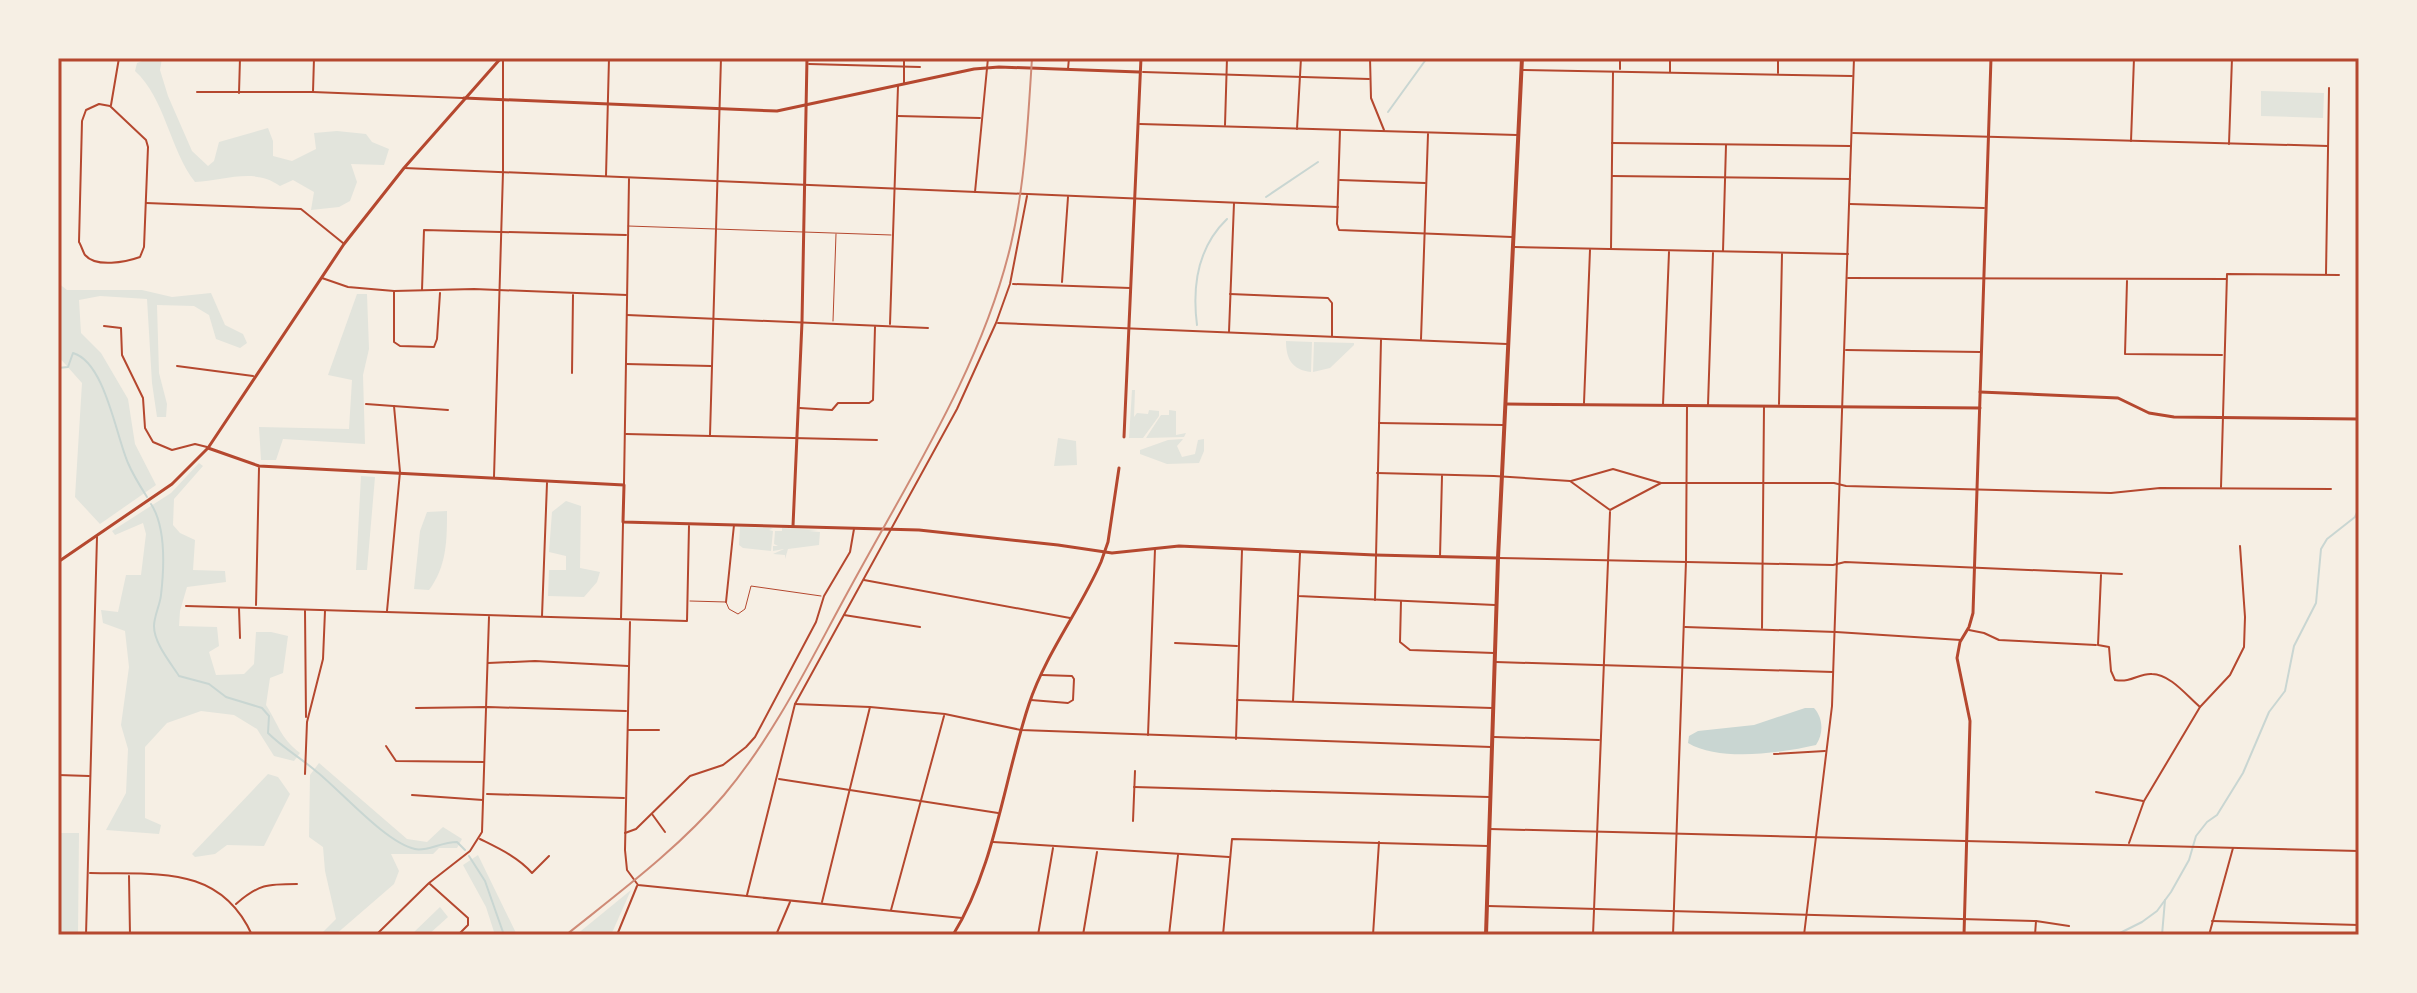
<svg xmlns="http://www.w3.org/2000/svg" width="2417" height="993" font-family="Jost,sans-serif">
<rect width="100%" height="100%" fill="#f6efe4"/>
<!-- green -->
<g fill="#e2e4dc">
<path d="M150,58H162L160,70L168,96L192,151L208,166L214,161L219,142L268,128L273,141V156L292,161L316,149L314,133L337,131L366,134L372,142L389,149L384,165L351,164L357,182L350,201L339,207L311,210L314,192L293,180L280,186C254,167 224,181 195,182C170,150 165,98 135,71L137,63Z"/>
<path d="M2261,91L2324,93L2323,118L2261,116Z"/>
<path d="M58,283L67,290H142L172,297L211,293L225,325L243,334L247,343L240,348L216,339L209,315L194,306L157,305L159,373L167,404L166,417H157L152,383L147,299L100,296L79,300L81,333L101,353L128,399L135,444L156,485L100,524L75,497L82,383L58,356Z"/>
<path d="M357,294H367L369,349L363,375L365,444L283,439L276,460H261L259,427L349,429L352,380L328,375Z"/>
<path d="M1286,341L1312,342L1311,372C1292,370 1286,359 1286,341Z"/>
<path d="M1314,342L1354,343V345L1330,368L1313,372Z"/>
<path d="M1132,390H1135L1134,417L1137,413L1148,414L1149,410L1159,411V416L1143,438H1129Z"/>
<path d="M1169,410L1176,411V435L1186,433L1184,437L1146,438L1161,415H1169Z"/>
<path d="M1058,438L1076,441L1077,465L1054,466Z"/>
<path d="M1183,439L1177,446L1182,457L1195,454L1198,440L1204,439V451L1199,463L1167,464L1140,454V450L1168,440Z"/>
<path d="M199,463L203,466L174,499L173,525L180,533L195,540L193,570L225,571L226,582L187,587L180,611L179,626L217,627L219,646L209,652L216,675L244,674L254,664L256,632H271L288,636L283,673L270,678L266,705C280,727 279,736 300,753L294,761L274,756L257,729L234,715L201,711L167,723L145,747V818L161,825L159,834L106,830L126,793L128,749L121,725L129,667L125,631L103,623L101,610L118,612L126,575H141L146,534L143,523L115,535L112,531L171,493Z"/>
<path d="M361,476L375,477L367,570H356Z"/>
<path d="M566,501L581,506L580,568L600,572L597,582L584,597L548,596L549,570H566V556L549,552L552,512Z"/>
<path d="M447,511C447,539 447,566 429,590L414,589L420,531L427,512Z"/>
<path d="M740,527L773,528L769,530L773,531L771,551L743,548L739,545Z"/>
<path d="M782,528L818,530L809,531L820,532L819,545L788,549L785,559V555L773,554L784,549L773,551V546H778L774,544L775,531H782Z"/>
<path d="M319,763L407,839L427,842L443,827L462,839L457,848H439L433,854H391L399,871L394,884L335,935H320L336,919L325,871L323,847L309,837L310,775Z"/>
<path d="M268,774L278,777L290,794L264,846L227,845L215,854L195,857L192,854Z"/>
<path d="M58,833H79L78,935H58Z"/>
<path d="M478,855L517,935H495L486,907L463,865Z"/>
<path d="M631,890L611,935H576Z"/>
<path d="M440,907L448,917L428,935H411Z"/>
</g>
<!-- water -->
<path fill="#c9d6d2" d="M1805,708H1814C1823,718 1824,733 1816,745C1781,753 1720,762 1688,743L1689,736L1698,731L1754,725Z"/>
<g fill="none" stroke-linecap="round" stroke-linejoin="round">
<!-- stream -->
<g stroke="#c9d6d2" stroke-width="2">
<path d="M1388,112L1427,58"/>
<path d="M1266,197L1318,162"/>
<path d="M1197,325C1192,286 1198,247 1227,219"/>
<path d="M58,368L68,367L73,353C105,362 116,436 128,463C133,475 140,486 147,497"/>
<path d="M151,504C166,527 164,569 161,595C160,605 154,616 154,626C154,643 170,662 179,676L209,684L226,697L262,708L269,716L268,733C283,748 301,758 317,772C341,791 386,843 415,849C426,852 441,842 457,842L465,850"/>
<path d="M469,856L485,881L504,935"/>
<path d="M2116,935L2142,922L2157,911L2171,892L2189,860L2196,836L2207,822L2217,815L2243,773L2269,712L2285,691L2294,646L2316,603L2321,549L2327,539L2355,517L2359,508"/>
<path d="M2162,935L2165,900"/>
</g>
<!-- service -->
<g stroke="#b5482f" stroke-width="1">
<path d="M628,226L891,235"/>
<path d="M833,321L836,234"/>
<path d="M690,601L726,602L729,609L738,614L745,609L751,586L821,596"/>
</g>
<!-- minor -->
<g stroke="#b5482f" stroke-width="2">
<path d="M904,58V84"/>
<path d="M1370,58L1371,98L1384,130"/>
<path d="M1886,59V58"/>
<path d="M809,64L920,67"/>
<path d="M1068,69L1069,58"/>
<path d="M1620,69V58"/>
<path d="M1522,70L1852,76"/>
<path d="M1143,72L1369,79"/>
<path d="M1670,72V58"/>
<path d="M1778,73V58"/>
<path d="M197,92H313L463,98"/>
<path d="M313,92L314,58"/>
<path d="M239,93L240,58"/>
<path d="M99,104L110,106L146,140L148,147L144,247L140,257C126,262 96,268 85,255C84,254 80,243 79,242L82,121L86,110Z"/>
<path d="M111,105L119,58"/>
<path d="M898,116L980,118"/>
<path d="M1140,124L1517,135"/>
<path d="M1225,125L1227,58"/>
<path d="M1297,129L1301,58"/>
<path d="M1340,130L1337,224L1339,230L1512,237"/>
<path d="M1853,133L2328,146"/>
<path d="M2131,141L2134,58"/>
<path d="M1612,143L1850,146"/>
<path d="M2229,144L2232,58"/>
<path d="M404,168L1338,207"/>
<path d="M606,176L609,58"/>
<path d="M1612,176L1850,179"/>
<path d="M1340,180L1425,183"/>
<path d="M975,192L988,58"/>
<path d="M146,203L301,209L343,243"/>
<path d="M1850,204L1984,208"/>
<path d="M1514,247L1848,254"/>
<path d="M1611,249L1613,72"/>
<path d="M1723,251L1726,145"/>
<path d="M2326,274L2329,88"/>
<path d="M322,278L348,287L394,291L474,289L627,295"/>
<path d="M1848,278L2226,279"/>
<path d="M2127,281L2125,354L2222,355"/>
<path d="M1062,282L1068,197"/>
<path d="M1013,284L1130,288"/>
<path d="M422,290L424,230L626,235"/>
<path d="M394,292V342L400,346L434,347L437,339L440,293"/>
<path d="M1230,294L1328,298L1332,303V336"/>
<path d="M627,315L928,328"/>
<path d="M998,323L1507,344"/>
<path d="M890,324L898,86"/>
<path d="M104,326L121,328L122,355L143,398L145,428L153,442L172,450L195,444L207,447"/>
<path d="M1229,332L1234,203"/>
<path d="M1421,339L1428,134"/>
<path d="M1846,350L1980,352"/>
<path d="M626,364L711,366"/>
<path d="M177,366L253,376"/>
<path d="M572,373L573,295"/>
<path d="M1584,403L1590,250"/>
<path d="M366,404L448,410"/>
<path d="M1779,404L1782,254"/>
<path d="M1663,405L1669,252"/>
<path d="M1708,405L1713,253"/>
<path d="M800,408L832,410L838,403H869L873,400L875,327"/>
<path d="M1379,423L1503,425"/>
<path d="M626,434L877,440"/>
<path d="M710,435L721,58"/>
<path d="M1377,473L1494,476L1570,481L1610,510L1661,483H1834L1846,486L2111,493L2160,488L2331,489"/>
<path d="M494,477L503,172V58"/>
<path d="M1571,481L1613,469L1661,483"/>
<path d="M624,484L629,179"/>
<path d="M2221,487L2227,274L2339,275"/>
<path d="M1300,553L1298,596L1495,605"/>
<path d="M1440,557L1442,476"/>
<path d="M1499,558L1833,565L1845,562L2122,574"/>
<path d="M2101,575L2098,645L2109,647L2111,671L2115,680C2132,683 2139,673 2152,674C2170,674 2187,696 2200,707"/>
<path d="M864,580L1070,618"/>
<path d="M1375,600L1381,340"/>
<path d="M1401,601L1400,642L1410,650L1494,653"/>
<path d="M726,602L734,525"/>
<path d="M256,605L259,468"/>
<path d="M186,606L687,621L689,526"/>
<path d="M239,608L240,638"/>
<path d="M305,611L306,717"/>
<path d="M387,611L400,472L394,406"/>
<path d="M844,615L920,627"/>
<path d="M542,616L547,483"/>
<path d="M621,619L623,523"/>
<path d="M630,622L625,850L627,870L638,885L962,918"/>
<path d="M1685,627L1836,632L1961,640"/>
<path d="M1762,628L1764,406"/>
<path d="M1969,630L1984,633L1999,640L2096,645"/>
<path d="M1175,643L1237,646"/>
<path d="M1496,662L1833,672"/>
<path d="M488,663L535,661L628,666"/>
<path d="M1031,700L1068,703L1073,700L1074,679L1072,676L1042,675"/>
<path d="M1237,700L1492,708"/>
<path d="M1293,701L1298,597"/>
<path d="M795,704L870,707L945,714L1021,730L1491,747"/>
<path d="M416,708L488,707L626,711"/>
<path d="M628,730H659"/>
<path d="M1148,735L1155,549"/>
<path d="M1494,737L1599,740"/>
<path d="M1236,739L1242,550"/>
<path d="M386,746L396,761L484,762"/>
<path d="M1774,754L1825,751"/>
<path d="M305,774L307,722L323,659L325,611"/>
<path d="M58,775L89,776"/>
<path d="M779,779L998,813"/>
<path d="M1134,787L1489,797"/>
<path d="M2096,792L2143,801"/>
<path d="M487,794L624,798"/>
<path d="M412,795L483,800"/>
<path d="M652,814L665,832"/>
<path d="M1133,821L1135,771"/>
<path d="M1490,829L2359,851"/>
<path d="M625,833L636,829L690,776L723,765L746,747L755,737L816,622L824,596L850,552L854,529"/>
<path d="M480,839C498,848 518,857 532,873L549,856"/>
<path d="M993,842L1229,857"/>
<path d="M2129,843L2144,801L2200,707L2230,675L2244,647L2245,617L2240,546"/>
<path d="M90,873C156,875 220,864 252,935"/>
<path d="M129,876L130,935"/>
<path d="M430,884L468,918V925L458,935"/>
<path d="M747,895L795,704L957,409L996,323L1010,284L1027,196"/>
<path d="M822,902L870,707"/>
<path d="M236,904C259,884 267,884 297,884"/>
<path d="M1488,906L2036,921L2069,926"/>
<path d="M891,910L944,716"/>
<path d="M2212,921L2359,925"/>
<path d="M86,935L97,537"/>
<path d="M376,935L429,883L470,851L482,832L489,617"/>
<path d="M617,935L637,886"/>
<path d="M776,935L790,902"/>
<path d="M1038,935L1053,848"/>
<path d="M1083,935L1097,852"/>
<path d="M1169,935L1178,855"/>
<path d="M1223,935L1232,839L1488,846"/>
<path d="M1373,935L1379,842"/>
<path d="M1593,935L1610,512"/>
<path d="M1673,935L1686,561L1687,406"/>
<path d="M1804,935L1832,706L1854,58"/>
<path d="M2035,935L2036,921"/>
<path d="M2209,935L2233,848"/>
</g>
<!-- tertiary -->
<g stroke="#b5482f" stroke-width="3">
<path d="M464,98L777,111L974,69L999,67L1139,72"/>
<path d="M1980,392L2118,398L2149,413L2174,417L2359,419"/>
<path d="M1506,404L1980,408"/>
<path d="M208,448L259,466L624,485L623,522L919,530L1058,545L1112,553L1179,546L1375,555L1498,558"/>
<path d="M793,526L802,322L807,58"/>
<path d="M58,562L172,484L208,448L344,244L404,168L501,58"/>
<path d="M1964,935L1970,721L1957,658L1960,642L1969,627L1973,613L1991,58"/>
</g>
<!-- secondary -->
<g stroke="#b5482f" stroke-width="3">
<path d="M1124,437L1141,58"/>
<path d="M953,935C995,867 1004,779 1029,704C1046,653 1080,610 1101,562L1108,542L1119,468"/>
</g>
<!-- primary -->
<path stroke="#b5482f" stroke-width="4" d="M1486,935L1498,558L1522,58"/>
<!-- rail -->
<path stroke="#cf8b77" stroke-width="2" d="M566,935C621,891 678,849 724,795C776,733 811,659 850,588C909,479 982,367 1011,244C1025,184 1028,120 1032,58"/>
</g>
<!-- border -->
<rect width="2417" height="993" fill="none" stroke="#f6efe4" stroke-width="120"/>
<rect x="60" y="60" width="2297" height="873" fill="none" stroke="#b5482f" stroke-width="3"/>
</svg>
